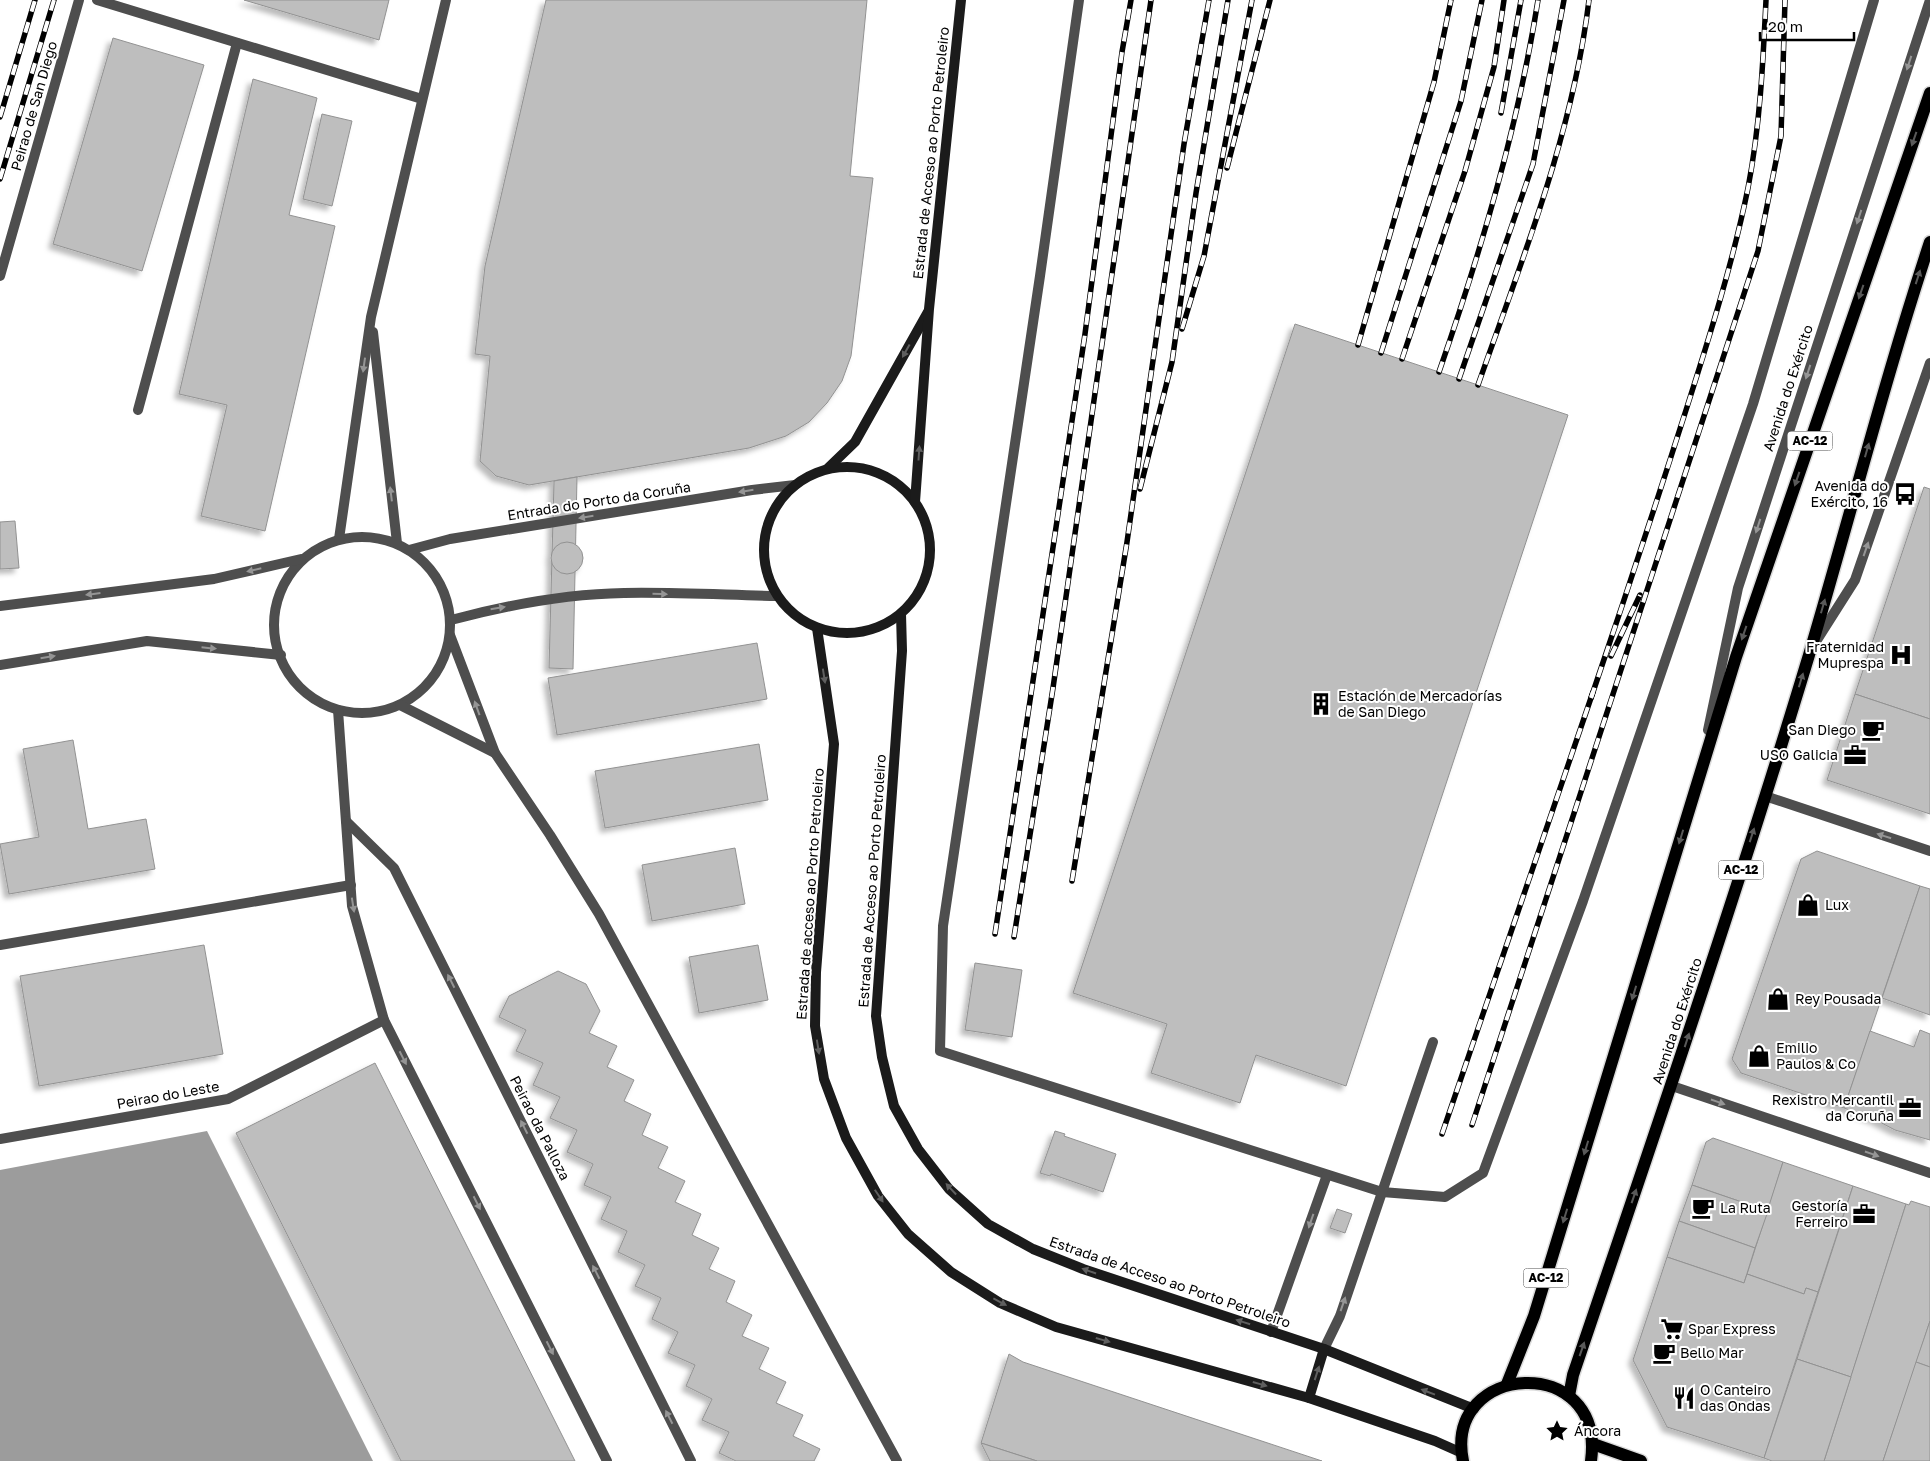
<svg xmlns="http://www.w3.org/2000/svg" width="1930" height="1461" font-family="'Golos Text',sans-serif">
<defs>
<filter id="shadow"><feDropShadow dx="-4.5" dy="4.5" stdDeviation="2.5" flood-color="#0004"/></filter>
</defs>
<rect width="100%" height="100%" fill="#fff"/>
<!-- water -->
<path fill="#9c9c9c" d="M207,1131L373,1461H0V1170Z"/>
<!-- building -->
<g fill="#bebebe" stroke="#929292" filter="url(#shadow)">
<path d="M244,0H389L379,40Z"/>
<path d="M546,0H867L850,176L873,178L851,356L842,381L827,403L809,422L786,436L749,448L529,485L496,476L480,461L490,356L475,354L485,266Z"/>
<path d="M113,38L204,65L142,271L53,244Z"/>
<path d="M253,79L317,98L289,215L335,226L265,531L201,516L227,405L179,394Z"/>
<path d="M322,114L352,121L332,206L303,199Z"/>
<path d="M1295,324L1568,415L1346,1086L1256,1055L1240,1103L1151,1073L1167,1024L1073,993Z"/>
<path d="M577,477L573,669L549,668L554,481Z"/>
<path d="M1924,487L1930,489V719L1855,694Z"/>
<path d="M15,521L19,568L0,569V522Z"/>
<circle cx="567" cy="558" r="16"/>
<path d="M757,643L767,699L557,735L548,678Z"/>
<path d="M1855,694L1930,719V814L1827,780Z"/>
<path d="M73,740L88,829L146,819L155,869L9,894L0,844L39,837L23,749Z"/>
<path d="M759,744L768,800L605,828L595,771Z"/>
<path d="M735,848L745,904L652,921L642,865Z"/>
<path d="M1817,851L1920,886L1844,1108L1741,1073L1732,1059L1801,859Z"/>
<path d="M1920,886L1930,889V1015L1882,998Z"/>
<path d="M204,945L223,1054L39,1086L20,976Z"/>
<path d="M758,945L768,1000L699,1013L689,957Z"/>
<path d="M975,963L1022,970L1012,1037L965,1030Z"/>
<path d="M558,971L586,984L600,1011L589,1033L617,1046L607,1067L634,1080L624,1101L651,1114L642,1135L668,1147L658,1168L685,1181L675,1202L701,1214L692,1235L719,1248L709,1269L735,1281L726,1302L752,1315L742,1336L769,1348L759,1369L786,1382L776,1403L803,1415L793,1436L820,1449L814,1461H736L719,1453L729,1432L702,1420L712,1399L686,1386L695,1365L668,1353L678,1332L652,1319L661,1298L635,1286L645,1265L618,1252L627,1231L601,1219L611,1197L584,1185L593,1164L567,1152L577,1130L550,1118L560,1097L533,1085L543,1063L516,1051L526,1030L499,1017L509,996Z"/>
<path d="M1920,1030L1930,1034V1140L1895,1130L1874,1119L1844,1108L1870,1031L1914,1047Z"/>
<path d="M375,1063L575,1461H401L236,1133Z"/>
<path d="M1055,1131L1065,1134L1064,1136L1116,1154L1103,1192L1051,1174L1050,1176L1040,1173Z"/>
<path d="M1713,1138L1783,1162L1768,1211L1692,1185L1706,1142Z"/>
<path d="M1783,1162L1853,1186L1818,1292L1806,1288L1804,1294L1747,1274Z"/>
<path d="M1692,1185L1768,1211L1755,1248L1679,1221Z"/>
<path d="M1853,1186L1906,1204L1851,1377L1797,1359Z"/>
<path d="M1911,1201L1930,1207V1321L1910,1382L1883,1461H1824L1906,1204L1909,1205Z"/>
<path d="M1337,1209L1352,1214L1345,1233L1330,1228Z"/>
<path d="M1679,1221L1755,1248L1744,1283L1667,1257Z"/>
<path d="M1667,1257L1744,1283L1747,1274L1804,1294L1806,1288L1818,1292L1764,1458L1667,1427L1633,1360Z"/>
<path d="M1930,1321V1367L1916,1362Z"/>
<path d="M1009,1354L1023,1362L1322,1461H1037L981,1443Z"/>
<path d="M1797,1359L1851,1377L1824,1461H1772L1764,1458Z"/>
<path d="M1916,1362L1930,1367V1461H1883Z"/>
<path d="M981,1443L1037,1461H990Z"/>
</g>
<g fill="none" stroke-linecap="round" stroke-linejoin="round">
<defs>
<g id="primary">
<path d="M1507,1384L1534,1316L1736,657L1930,93"/>
<path d="M1569,1396L1573,1375C1654,1136 1736,897 1809,655C1850,517 1885,378 1930,242"/>
<path d="M1593,1444L1641,1461"/>
<path d="M1463,1461C1443,1362 1606,1352 1591,1461"/>
</g>
</defs>
<!-- primary casing -->
<use href="#primary" stroke="#dbdbdb" stroke-width="15"/>
<!-- lane -->
<g stroke="#4e4e4e" stroke-width="10">
<path d="M97,0L422,99"/>
<path d="M1079,0L1040,276L943,926L940,1051L1382,1192L1445,1197L1483,1173L1583,901L1753,404L1874,0"/>
<path d="M0,276L79,0"/>
<path d="M373,332L397,543"/>
<path d="M138,410L237,43"/>
<circle cx="362" cy="625" r="88"/>
<path d="M339,539L371,317L446,0"/>
<path d="M409,550L450,539L752,490L795,485"/>
<path d="M0,606L214,579L301,559"/>
<path d="M451,620C507,605 566,594 624,593C675,592 726,595 777,596"/>
<path d="M450,635L495,753L550,835L599,914L897,1461"/>
<path d="M0,665L147,641L281,655"/>
<path d="M400,705L495,753"/>
<path d="M338,710L352,906L384,1020L607,1461"/>
<path d="M346,821L394,868L691,1461"/>
<path d="M0,945L351,885"/>
<path d="M0,1139L228,1099L384,1020"/>
<path d="M1271,1332L1327,1175"/>
<path d="M1324,1349L1340,1316L1433,1042"/>
</g>
<!-- street -->
<g stroke="#4e4e4e" stroke-width="10">
<path d="M1815,643L1855,580L1930,363"/>
<path d="M1708,730L1738,588L1930,0"/>
<path d="M1765,796L1930,851"/>
<path d="M1672,1086L1930,1173"/>
</g>
<!-- secondary -->
<g stroke="#1b1b1b" stroke-width="10">
<circle cx="847" cy="550" r="83"/>
<path d="M827,469L855,442L928,312"/>
<path d="M915,502L929,309L961,0"/>
<path d="M901,614L902,651L876,1016L882,1057L894,1106L918,1149L949,1189L988,1224L1033,1249L1083,1269L1324,1349L1474,1409"/>
<path d="M817,628L834,744L816,972L815,1026L824,1079L846,1138L878,1196L908,1234L951,1272L1000,1303L1056,1327L1309,1398L1435,1441L1462,1453"/>
<path d="M1309,1398L1324,1349"/>
</g>
<!-- primary -->
<use href="#primary" stroke="#000" stroke-width="12"/>
<defs>
<g id="rail">
<path d="M1501,113L1521,0"/>
<path d="M0,117L35,0"/>
<path d="M1227,168L1270,0"/>
<path d="M0,179L54,0"/>
<path d="M1182,329L1204,256L1252,0"/>
<path d="M1358,345L1434,82L1451,0"/>
<path d="M1381,353L1461,101L1482,0"/>
<path d="M1402,359L1465,171L1494,67L1504,0"/>
<path d="M1439,372C1481,251 1518,127 1538,0"/>
<path d="M1459,379L1533,164L1564,0"/>
<path d="M1478,385C1522,260 1573,133 1589,0"/>
<path d="M1140,489L1172,362L1196,193L1228,0"/>
<path d="M1611,656L1640,595"/>
<path d="M1591,698C1624,601 1656,504 1687,407C1710,335 1733,262 1748,188C1760,126 1763,63 1766,0"/>
<path d="M1072,881L1127,542L1184,144L1209,0"/>
<path d="M995,934L1085,334L1122,52L1131,0"/>
<path d="M1014,937L1053,688L1151,0"/>
<path d="M1472,1125L1758,251L1781,136L1785,0"/>
<path d="M1442,1134L1593,692"/>
</g>
</defs>
<!-- rail casing -->
<use href="#rail" stroke="#000" stroke-width="5.5"/>
<!-- rail -->
<use href="#rail" stroke="#fff" stroke-width="4" stroke-dasharray="11" stroke-linecap="butt"/>
</g>
<!-- one-way arrows -->
<defs><path id="oneway-solid" d="M-6-.8H1V-3.2L6.5 0L1 3.2V.8H-6Z" transform="scale(1.25)"/></defs>
<g fill="#959595">
<use href="#oneway-solid" transform="translate(1909 63) rotate(108)"/>
<use href="#oneway-solid" transform="translate(1859 217) rotate(108)"/>
<use href="#oneway-solid" transform="translate(364 365) rotate(98)"/>
<use href="#oneway-solid" transform="translate(1808 372) rotate(108)"/>
<use href="#oneway-solid" transform="translate(746 491) rotate(171)"/>
<use href="#oneway-solid" transform="translate(391 494) rotate(-97)"/>
<use href="#oneway-solid" transform="translate(586 517) rotate(171)"/>
<use href="#oneway-solid" transform="translate(1758 526) rotate(108)"/>
<use href="#oneway-solid" transform="translate(1866 549) rotate(-71)"/>
<use href="#oneway-solid" transform="translate(254 570) rotate(167)"/>
<use href="#oneway-solid" transform="translate(93 594) rotate(173)"/>
<use href="#oneway-solid" transform="translate(660 594) rotate(1)"/>
<use href="#oneway-solid" transform="translate(498 608) rotate(-9)"/>
<use href="#oneway-solid" transform="translate(209 648) rotate(6)"/>
<use href="#oneway-solid" transform="translate(48 657) rotate(-9)"/>
<use href="#oneway-solid" transform="translate(477 708) rotate(-110)"/>
<use href="#oneway-solid" transform="translate(1884 836) rotate(-162)"/>
<use href="#oneway-solid" transform="translate(353 905) rotate(81)"/>
<use href="#oneway-solid" transform="translate(451 981) rotate(-117)"/>
<use href="#oneway-solid" transform="translate(403 1058) rotate(63)"/>
<use href="#oneway-solid" transform="translate(1718 1102) rotate(19)"/>
<use href="#oneway-solid" transform="translate(524 1127) rotate(-117)"/>
<use href="#oneway-solid" transform="translate(1872 1154) rotate(19)"/>
<use href="#oneway-solid" transform="translate(477 1203) rotate(63)"/>
<use href="#oneway-solid" transform="translate(1311 1221) rotate(109)"/>
<use href="#oneway-solid" transform="translate(596 1272) rotate(-117)"/>
<use href="#oneway-solid" transform="translate(1343 1304) rotate(-71)"/>
<use href="#oneway-solid" transform="translate(550 1348) rotate(63)"/>
<use href="#oneway-solid" transform="translate(669 1417) rotate(-117)"/>
</g>
<g fill="#595959">
<use href="#oneway-solid" transform="translate(1914 139) rotate(109)"/>
<use href="#oneway-solid" transform="translate(1918 277) rotate(-72)"/>
<use href="#oneway-solid" transform="translate(1861 292) rotate(109)"/>
<use href="#oneway-solid" transform="translate(1867 450) rotate(-74)"/>
<use href="#oneway-solid" transform="translate(1797 479) rotate(109)"/>
<use href="#oneway-solid" transform="translate(1823 606) rotate(-74)"/>
<use href="#oneway-solid" transform="translate(1744 633) rotate(109)"/>
<use href="#oneway-solid" transform="translate(1801 680) rotate(-73)"/>
<use href="#oneway-solid" transform="translate(1752 835) rotate(-72)"/>
<use href="#oneway-solid" transform="translate(1681 837) rotate(107)"/>
<use href="#oneway-solid" transform="translate(1634 993) rotate(107)"/>
<use href="#oneway-solid" transform="translate(1687 1040) rotate(-72)"/>
<use href="#oneway-solid" transform="translate(1586 1148) rotate(107)"/>
<use href="#oneway-solid" transform="translate(1634 1196) rotate(-71)"/>
<use href="#oneway-solid" transform="translate(1565 1216) rotate(107)"/>
<use href="#oneway-solid" transform="translate(1582 1349) rotate(-71)"/>
</g>
<g fill="#5f5f5f">
<use href="#oneway-solid" transform="translate(906 351) rotate(119)"/>
<use href="#oneway-solid" transform="translate(919 453) rotate(-86)"/>
<use href="#oneway-solid" transform="translate(824 676) rotate(81)"/>
<use href="#oneway-solid" transform="translate(818 1047) rotate(81)"/>
<use href="#oneway-solid" transform="translate(951 1189) rotate(-133)"/>
<use href="#oneway-solid" transform="translate(879 1196) rotate(56)"/>
<use href="#oneway-solid" transform="translate(1089 1271) rotate(-161)"/>
<use href="#oneway-solid" transform="translate(1000 1302) rotate(28)"/>
<use href="#oneway-solid" transform="translate(1243 1322) rotate(-162)"/>
<use href="#oneway-solid" transform="translate(1103 1340) rotate(16)"/>
<use href="#oneway-solid" transform="translate(1317 1373) rotate(-72)"/>
<use href="#oneway-solid" transform="translate(1260 1384) rotate(16)"/>
<use href="#oneway-solid" transform="translate(1428 1392) rotate(-159)"/>
</g>
<!-- icons -->
<defs>
<symbol id="bus-bare" viewBox="-9 -9 18 18"><path d="M-5-6H5V4H4V6H2V4H-2V6H-4V4H-5ZM-3.5-4V0h7V-4ZM-3.5 1.2v1.5H-2V1.2ZM2 1.2v1.5H3.5V1.2Z" fill="#000" stroke="#fff" stroke-width="2.5" paint-order="stroke"/></symbol>
<symbol id="hospital-bare" viewBox="-9 -9 18 18"><path d="M-5-5h3v3.5h4V-5h3V5h-3V1.5h-4V5h-3Z" fill="#000" stroke="#fff" stroke-width="2.5" paint-order="stroke"/></symbol>
<symbol id="building-bare" viewBox="-9 -9 18 18"><path d="M-4-6H4V6H1V3H-1V6H-4ZM-2.5-4.3h1.7v1.8h-1.7ZM.8-4.3h1.7v1.8H.8ZM-2.5-1h1.7V.8h-1.7ZM.8-1h1.7V.8H.8Z" fill="#000" stroke="#fff" stroke-width="2.5" paint-order="stroke"/></symbol>
<symbol id="cafe-bare" viewBox="-9 -9 18 18"><path d="M-5.5-4.5H6V0H3Q3 3.5 0 3.5H-2.5Q-5.5 3.5-5.5 0ZM3-3.2v2h1.7v-2ZM-6 4.5H4V6H-6Z" fill="#000" stroke="#fff" stroke-width="2.5" paint-order="stroke"/></symbol>
<symbol id="office-bare" viewBox="-9 -9 18 18"><path d="M-6-3h4V-5.5h4V-3h4V5H-6ZM-1-4.5V-3h2v-1.5ZM-6 0V1H6V0Z" fill="#000" stroke="#fff" stroke-width="2.5" paint-order="stroke"/></symbol>
<symbol id="shop-bare" viewBox="-9 -9 18 18"><path d="M-5-2.5h2.3a2.7 3.5 0 0 1 5.4 0H5L5.5 6h-11ZM-1.5-2.5h3a1.5 2.3 0 0 0-3 0Z" fill="#000" stroke="#fff" stroke-width="2.5" paint-order="stroke"/></symbol>
<symbol id="supermarket-bare" viewBox="-9 -9 18 18"><path d="M-6-5.5h2.5l.6 2H6L4.5 2H-2.5L-4.4-4H-6ZM-1.5 3.2a1.3 1.3 0 1 0 .1 0ZM3 3.2a1.3 1.3 0 1 0 .1 0Z" fill="#000" stroke="#fff" stroke-width="2.5" paint-order="stroke"/></symbol>
<symbol id="restaurant-bare" viewBox="-9 -9 18 18"><path d="M-5-6h1v4h1v-4h1v4h1v-4h1v5L-1.5 .5V6h-2V.5L-5-1ZM5-6V6H3V1.5H1.5Q1.5-4 5-6Z" fill="#000" stroke="#fff" stroke-width="2.5" paint-order="stroke"/></symbol>
<symbol id="sight-bare" viewBox="-9 -9 18 18"><path d="M0-6L1.8-2.2L6-1.7L2.9 1.2L3.7 5.4L0 3.3L-3.7 5.4L-2.9 1.2L-6-1.7L-1.8-2.2Z" fill="#000" stroke="#fff" stroke-width="2.5" paint-order="stroke"/></symbol>
</defs>
<g fill-rule="evenodd">
<use href="#bus-bare" x="1889" y="478" width="32" height="32"/>
<use href="#hospital-bare" x="1885" y="639" width="32" height="32"/>
<use href="#building-bare" x="1305" y="688" width="32" height="32"/>
<use href="#cafe-bare" x="1857" y="714" width="32" height="32"/>
<use href="#office-bare" x="1839" y="739" width="32" height="32"/>
<use href="#shop-bare" x="1792" y="889" width="32" height="32"/>
<use href="#shop-bare" x="1762" y="983" width="32" height="32"/>
<use href="#shop-bare" x="1743" y="1040" width="32" height="32"/>
<use href="#office-bare" x="1894" y="1092" width="32" height="32"/>
<use href="#cafe-bare" x="1687" y="1192" width="32" height="32"/>
<use href="#office-bare" x="1848" y="1198" width="32" height="32"/>
<use href="#supermarket-bare" x="1656" y="1313" width="32" height="32"/>
<use href="#cafe-bare" x="1648" y="1337" width="32" height="32"/>
<use href="#restaurant-bare" x="1668" y="1382" width="32" height="32"/>
<use href="#sight-bare" x="1541" y="1415" width="32" height="32"/>
</g>
<g text-anchor="middle" stroke-width="4" stroke-linejoin="round" paint-order="stroke">
<!-- shield labels -->
<g fill="#fff" stroke="#4c4c4c" stroke-width="1">
<rect x="1787.5" y="431.5" width="45" height="19" rx="4"/>
<rect x="1718.5" y="860.5" width="45" height="19" rx="4"/>
<rect x="1523.5" y="1268.5" width="45" height="19" rx="4"/>
</g>
<g font-size="12" font-weight="bold" fill="#000">
<text x="1810" y="445">AC-12</text>
<text x="1741" y="874">AC-12</text>
<text x="1546" y="1282">AC-12</text>
</g>
<!-- street labels -->
<g font-size="14" fill="#000" stroke="#fff">
<text transform="translate(34 106) rotate(-74)" y="5">Peirao de San Diego</text>
<text transform="translate(931 153) rotate(-84)" y="5">Estrada de Acceso ao Porto Petroleiro</text>
<text transform="translate(1788 388) rotate(-72)" y="5">Avenida do Exército</text>
<text transform="translate(599 501) rotate(-9)" y="5">Entrada do Porto da Coruña</text>
<text transform="translate(872 881) rotate(-86)" y="5">Estrada de Acceso ao Porto Petroleiro</text>
<text transform="translate(810 894) rotate(-86)" y="5">Estrada de acceso ao Porto Petroleiro</text>
<text transform="translate(1677 1021) rotate(-72)" y="5">Avenida do Exército</text>
<text transform="translate(168 1095) rotate(-10)" y="5">Peirao do Leste</text>
<text transform="translate(540 1128) rotate(63)" y="5">Peirao da Palloza</text>
<text transform="translate(1170 1282) rotate(19)" y="5">Estrada de Acceso ao Porto Petroleiro</text>
</g>
<!-- poi labels -->
<g font-size="14" fill="#000" stroke="#fff" text-anchor="start">
<text x="1888" y="491" text-anchor="end">Avenida do<tspan x="1888" dy="16">Exército, 16</tspan></text>
<text x="1884" y="652" text-anchor="end">Fraternidad<tspan x="1884" dy="16">Muprespa</tspan></text>
<text x="1338" y="701">Estación de Mercadorías<tspan x="1338" dy="16">de San Diego</tspan></text>
<text x="1856" y="735" text-anchor="end">San Diego</text>
<text x="1838" y="760" text-anchor="end">USO Galicia</text>
<text x="1825" y="910">Lux</text>
<text x="1795" y="1004">Rey Pousada</text>
<text x="1776" y="1053">Emilio<tspan x="1776" dy="16">Paulos &amp; Co</tspan></text>
<text x="1894" y="1105" text-anchor="end">Rexistro Mercantil<tspan x="1894" dy="16">da Coruña</tspan></text>
<text x="1848" y="1211" text-anchor="end">Gestoría<tspan x="1848" dy="16">Ferreiro</tspan></text>
<text x="1720" y="1213">La Ruta</text>
<text x="1688" y="1334">Spar Express</text>
<text x="1680" y="1358">Bello Mar</text>
<text x="1700" y="1395">O Canteiro<tspan x="1700" dy="16">das Ondas</tspan></text>
<text x="1574" y="1436">Áncora</text>
</g>
</g>
<!-- scale -->
<path d="M1760 32v8h94v-8" fill="none" stroke="#000000" stroke-width="2.5"/>
<text x="1768" y="32" font-size="15" fill="#000000" stroke="#ffffff" stroke-width="4" paint-order="stroke">20 m</text>
</svg>
